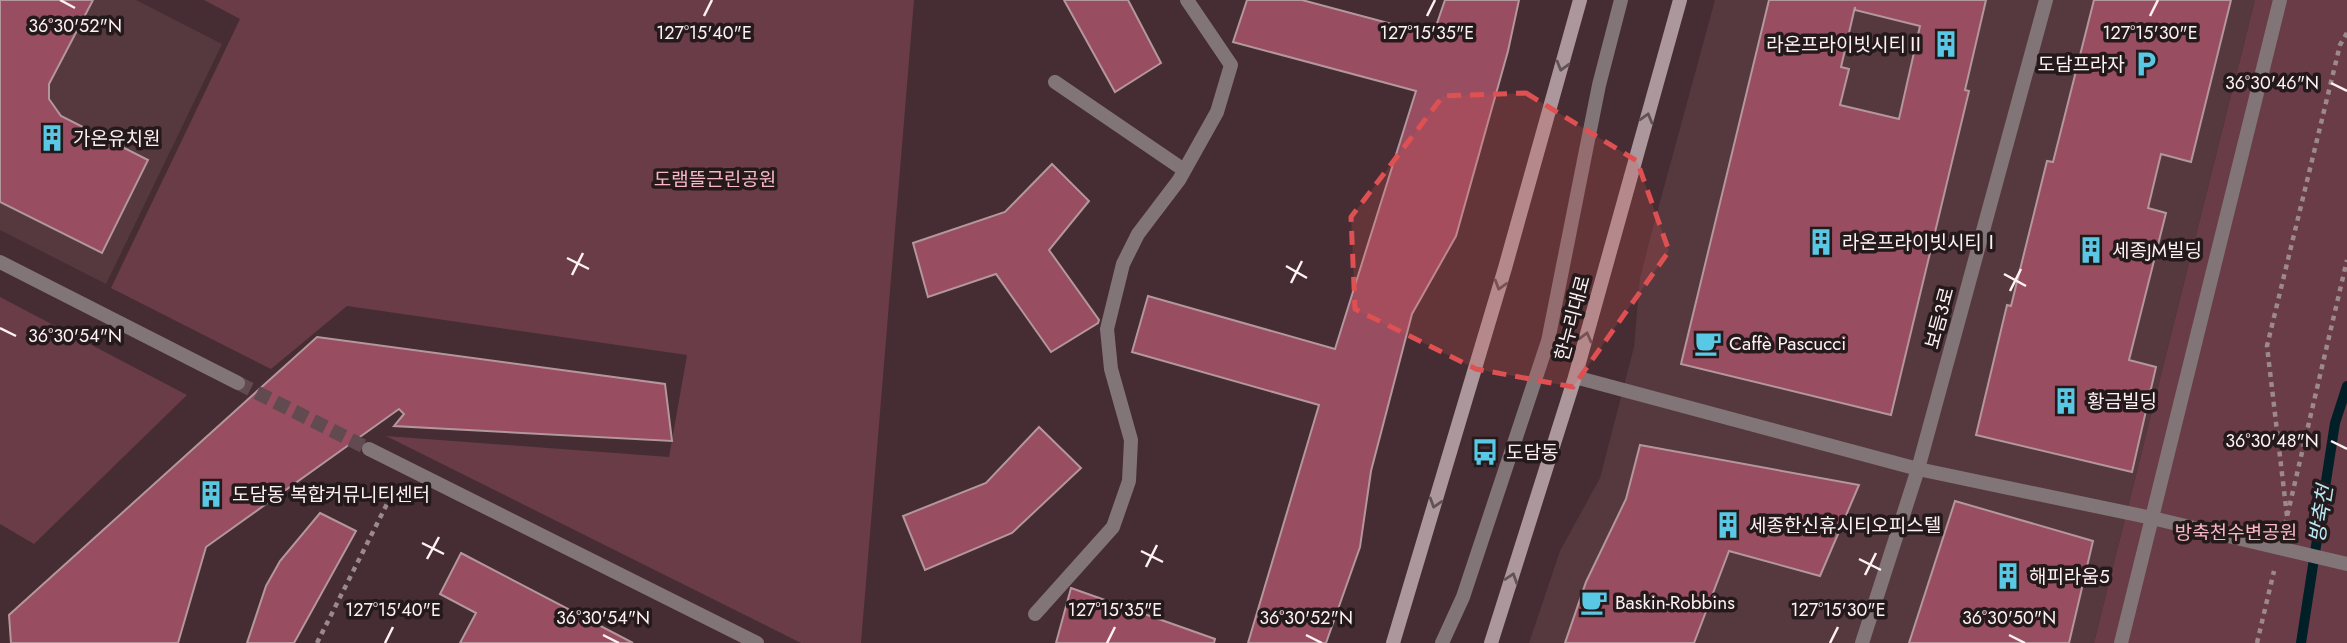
<svg xmlns="http://www.w3.org/2000/svg" width="2347" height="643" font-family="Jost,'Noto Sans KR',sans-serif">
<rect width="100%" height="100%" fill="#452d33"/>
<!-- built -->
<g fill="#56393f">
<path d="M93,0H136L222,44L106,284L0,230V202L101,253L148,161L61,116L49,99V84Z"/>
<path d="M1715,0H2255L2094,643H1529L1560,551L1600,478L1634,347L1640,278L1651,235Z"/>
</g>
<!-- green -->
<g fill="#693c47">
<path d="M204,0H914L861,643H801L386,436L669,457L687,355L347,306L271,369L111,288L240,19Z"/>
<path d="M2255,0H2347V643H2094Z"/>
<path d="M0,297L187,395L34,544L0,524Z"/>
</g>
<g fill="none" stroke-linecap="round" stroke-linejoin="round">
<!-- stream -->
<path stroke="#001f27" stroke-width="10" d="M2301,643L2335,423L2347,386"/>
</g>
<!-- building -->
<g fill="#984d61" stroke="#b4979d" stroke-width="2" fill-rule="evenodd">
<path d="M0,0H93L49,84V99L61,116L148,160L102,253L0,202Z"/>
<path d="M1064,0H1128L1161,63L1115,92Z"/>
<path d="M1247,0H1302L1433,35L1445,0H1519L1508,51L1456,236L1412,314L1371,471L1360,547L1326,643H1248L1319,405L1132,352L1148,296L1335,349L1416,91L1233,42Z"/>
<path d="M1769,0H1986L1965,90L1969,91L1891,415L1681,364ZM1855,7V10L1920,26L1899,119L1840,105L1849,69L1841,67Z"/>
<path d="M2094,0H2231L2191,162L2161,154L2148,208L2166,213L2129,360L2156,367L2132,472L1976,435L2007,305L2011,306L2047,161L2053,162Z"/>
<path d="M1052,164L1089,201L1049,250L1099,320L1098,323L1051,352L996,274L928,297L913,243L1005,212Z"/>
<path d="M317,337L665,384L672,441L394,426L404,414L399,409L206,547L178,643H11L9,615Z"/>
<path d="M1039,427L1081,468L1012,533L925,570L903,516L986,483Z"/>
<path d="M1640,445L1859,485L1820,576L1729,551L1694,643H1565L1586,582L1626,499Z"/>
<path d="M1955,501L2093,541L2069,643H1909Z"/>
<path d="M320,513L356,531L294,643H247L266,586L280,561Z"/>
<path d="M461,553L633,643H460L476,613L440,594Z"/>
<path d="M1071,588L1215,639L1214,643H1056Z"/>
</g>
<g fill="none" stroke-linecap="round" stroke-linejoin="round">
<!-- street-tunnel -->
<path stroke="#614a50" stroke-width="14" stroke-dasharray="14 7" stroke-linecap="butt" d="M238,383L369,449"/>
<!-- path -->
<g stroke="#9c898e" stroke-width="4.5" stroke-dasharray="5 5" stroke-linecap="butt">
<path d="M2287,516L2267,346L2340,45L2347,33"/>
<path d="M2285,525L2347,260"/>
<path d="M317,643L395,488"/>
<path d="M2257,643L2274,571"/>
</g>
<!-- lane -->
<g stroke="#817577" stroke-width="14">
<path d="M1055,82L1184,170"/>
<path d="M1035,614L1113,527L1129,481L1131,440L1111,369L1107,329L1123,264L1138,234L1179,180L1217,112L1231,65L1187,0"/>
<path d="M1442,643L1463,597L1548,341L1599,85L1621,0"/>
</g>
<!-- street -->
<g stroke="#817577" stroke-width="14">
<path d="M0,262L238,383"/>
<path d="M1575,377L1918,469L2152,518"/>
<path d="M369,449L757,643"/>
<path d="M1862,643L1918,469L2046,0"/>
<path d="M2121,643L2280,0"/>
</g>
<!-- secondary -->
<g stroke="#ac989c" stroke-width="14">
<path d="M1393,643L1505,268L1580,0"/>
<path d="M1491,643L1575,377L1680,0"/>
</g>
<!-- street-bridge -->
<path stroke="#817577" stroke-width="14" d="M2152,518L2347,564"/>
</g>
<!-- one-way arrows -->
<defs><path id="oneway-chevron" d="M-2-3.5L2.5 0L-2 3.5" fill="none" stroke-width="1.6" stroke-linecap="round" stroke-linejoin="round" transform="scale(1.75)"/></defs>
<g stroke="#615255">
<use href="#oneway-chevron" transform="translate(1562 66) rotate(106)"/>
<use href="#oneway-chevron" transform="translate(1647 118) rotate(-74)"/>
<use href="#oneway-chevron" transform="translate(1500 285) rotate(107)"/>
<use href="#oneway-chevron" transform="translate(1586 337) rotate(-75)"/>
<use href="#oneway-chevron" transform="translate(1435 503) rotate(107)"/>
<use href="#oneway-chevron" transform="translate(1512 578) rotate(-72)"/>
</g>
<!-- marked area -->
<path fill="#de5051" fill-opacity="0.2" stroke="#de5051" stroke-width="5" stroke-dasharray="14 9" stroke-linejoin="round" d="M1526,93L1637,161L1669,251L1573,387L1476,369L1355,309L1351,217L1443,96Z"/>
<!-- ticks -->
<path fill="none" stroke="#fef1f3" stroke-width="2.5" d="M60,0L75,8M704,16L712,0M1427,16L1435,0M2150,16L2158,0M2331,83L2347,91M567,258L589,269M1286,266L1307,278M2004,274L2026,286M572,275L583,253M1291,283L1302,261M2010,291L2021,269M0,328L16,336M2331,441L2347,449M422,543L444,554M1141,551L1163,562M427,559L439,537M1859,559L1881,570M1146,567L1157,545M1865,575L1876,553M603,635L619,643M1306,635L1322,643M2009,635L2025,643M385,643L393,627M1107,643L1115,627M1830,643L1838,627"/>
<!-- icons -->
<defs>
<symbol id="building-bare" viewBox="-9 -9 18 18"><path d="M-4-6H4V6H1V3H-1V6H-4ZM-2.5-4.3h1.7v1.8h-1.7ZM.8-4.3h1.7v1.8H.8ZM-2.5-1h1.7V.8h-1.7ZM.8-1h1.7V.8H.8Z" fill="#59c8e5" stroke="#24191b" stroke-width="2.5" paint-order="stroke"/></symbol>
<symbol id="parking-bare" viewBox="-9 -9 18 18"><path d="M-3.5-5.5H1a3.5 3.5 0 0 1 0 7H-1V5.5H-3.5ZM-1-3.4V-.6H.8a1.4 1.4 0 0 0 0-2.8Z" fill="#59c8e5" stroke="#24191b" stroke-width="2.5" paint-order="stroke"/></symbol>
<symbol id="cafe-bare" viewBox="-9 -9 18 18"><path d="M-5.5-4.5H6V0H3Q3 3.5 0 3.5H-2.5Q-5.5 3.5-5.5 0ZM3-3.2v2h1.7v-2ZM-6 4.5H4V6H-6Z" fill="#59c8e5" stroke="#24191b" stroke-width="2.5" paint-order="stroke"/></symbol>
<symbol id="bus-bare" viewBox="-9 -9 18 18"><path d="M-5-6H5V4H4V6H2V4H-2V6H-4V4H-5ZM-3.5-4V0h7V-4ZM-3.5 1.2v1.5H-2V1.2ZM2 1.2v1.5H3.5V1.2Z" fill="#59c8e5" stroke="#24191b" stroke-width="2.5" paint-order="stroke"/></symbol>
</defs>
<g fill-rule="evenodd">
<use href="#building-bare" x="1927" y="25" width="38" height="38"/>
<use href="#parking-bare" x="2127" y="45" width="38" height="38"/>
<use href="#building-bare" x="33" y="119" width="38" height="38"/>
<use href="#building-bare" x="1802" y="223" width="38" height="38"/>
<use href="#building-bare" x="2072" y="231" width="38" height="38"/>
<use href="#cafe-bare" x="1689" y="324" width="38" height="38"/>
<use href="#building-bare" x="2047" y="382" width="38" height="38"/>
<use href="#bus-bare" x="1466" y="433" width="38" height="38"/>
<use href="#building-bare" x="192" y="475" width="38" height="38"/>
<use href="#building-bare" x="1709" y="506" width="38" height="38"/>
<use href="#building-bare" x="1989" y="557" width="38" height="38"/>
<use href="#cafe-bare" x="1575" y="583" width="38" height="38"/>
</g>
<g text-anchor="middle" stroke-width="7" stroke-linejoin="round" paint-order="stroke">
<!-- poi labels -->
<g font-size="19" fill="#fef1f3" stroke="#24191b" text-anchor="start">
<text x="1925" y="51" text-anchor="end">라온프라이빗시티Ⅱ</text>
<text x="2125" y="71" text-anchor="end">도담프라자</text>
<text x="73" y="145">가온유치원</text>
<text x="1842" y="249">라온프라이빗시티Ⅰ</text>
<text x="2112" y="257">세종JM빌딩</text>
<text x="1729" y="350">Caffè Pascucci</text>
<text x="2087" y="408">황금빌딩</text>
<text x="1506" y="459">도담동</text>
<text x="232" y="501">도담동 복합커뮤니티센터</text>
<text x="1749" y="532">세종한신휴시티오피스텔</text>
<text x="2029" y="583">해피라움5</text>
<text x="1615" y="609">Baskin-Robbins</text>
</g>
<!-- park labels -->
<g font-size="19" fill="#fab8c6" stroke="#24191b">
<text x="715" y="186">도램뜰근린공원</text>
<text x="2236" y="539">방축천수변공원</text>
</g>
<!-- street labels -->
<g font-size="19" fill="#fef1f3" stroke="#24191b">
<text transform="translate(1572 318) rotate(-75)" y="7">한누리대로</text>
<text transform="translate(1939 318) rotate(-75)" y="7">보듬3로</text>
</g>
<!-- water labels -->
<g font-size="21" font-style="italic" fill="#b8e8f6" stroke="#24191b">
<text transform="translate(2321 514) rotate(-81)" y="7">방축천</text>
</g>
</g>
<g font-size="18" text-anchor="middle" fill="#fef1f3" stroke="#24191b" stroke-width="7" stroke-linejoin="round" paint-order="stroke">
<text x="75" y="32">36°30'52"N</text>
<text x="704" y="39">127°15'40"E</text>
<text x="1427" y="39">127°15'35"E</text>
<text x="2150" y="39">127°15'30"E</text>
<text x="2272" y="89">36°30'46"N</text>
<text x="75" y="342">36°30'54"N</text>
<text x="2272" y="447">36°30'48"N</text>
<text x="393" y="616">127°15'40"E</text>
<text x="1115" y="616">127°15'35"E</text>
<text x="1838" y="616">127°15'30"E</text>
<text x="603" y="624">36°30'54"N</text>
<text x="1306" y="624">36°30'52"N</text>
<text x="2009" y="624">36°30'50"N</text>
</g>
</svg>
